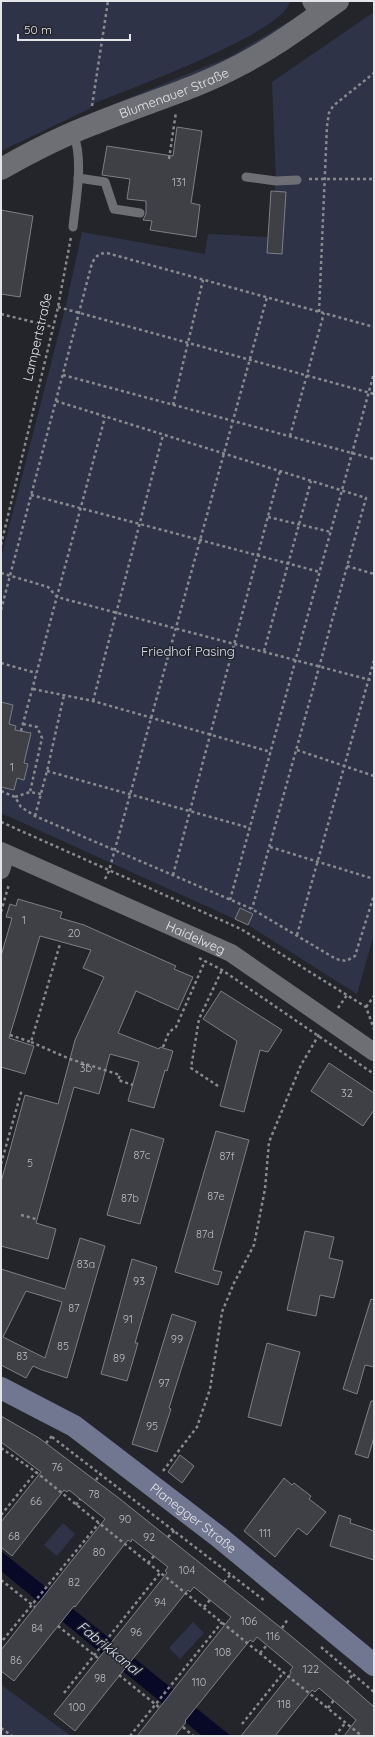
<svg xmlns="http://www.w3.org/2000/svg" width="375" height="1737" font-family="Quicksand,sans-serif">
<rect width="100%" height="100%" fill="#24252a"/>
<!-- green -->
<g fill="#2f3348">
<path d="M1,1H290C286,32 127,90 95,103L89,109L1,151Z"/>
<path d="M374,12V934L357,994L248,925L1,813V558L65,309L82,232L205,254L208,234L268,237L276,181L272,82Z"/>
<path d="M288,22L290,26L231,61L104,108L229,57Z"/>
<path d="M63,1523L75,1534L57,1556L44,1545Z"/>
<path d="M193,1622L204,1633L180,1659L169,1648Z"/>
<path d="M1,1684L8,1690L71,1736H1Z"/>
</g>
<!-- water -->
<path fill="#080927" d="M1,1551L231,1736H202L1,1571Z"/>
<!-- building -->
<g fill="#3f4046" stroke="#7e7f85" fill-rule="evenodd">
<path d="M177,127L202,131L191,203L200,205L196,237L150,230L152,221L143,220L146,214V201L127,199L130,179L102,175L107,146L173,156Z"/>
<path d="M271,191L286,192L282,254L267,253Z"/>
<path d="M1,210L33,216L20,297L1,294Z"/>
<path d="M1,702L13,705L9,724L16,726L15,730L31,733L24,763L28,764L24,780L17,778L14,790L1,787Z"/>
<path d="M18,899L62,912L60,918L84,925L176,966L174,969L193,977L178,1010L136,991L118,1033L159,1049L160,1047L173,1051L167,1071L165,1070L154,1108L128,1101L139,1062L110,1054L99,1094L74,1087L36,1223L56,1229L48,1259L1,1246V1182L25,1095L58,1104L75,1040L104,977L83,968L91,950L40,936L9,1038L34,1046L25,1074L1,1067V956L12,918L6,917L10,904L16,906Z"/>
<path d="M240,908L253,914L248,925L235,919Z"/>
<path d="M221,991L282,1030L268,1052L260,1050L244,1112L220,1106L237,1041L203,1019Z"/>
<path d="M329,1063L374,1093V1110L363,1126L311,1091Z"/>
<path d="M131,1129L164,1139L140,1224L107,1215Z"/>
<path d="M216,1131L249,1140L213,1270L222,1272L218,1285L175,1272Z"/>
<path d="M305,1231L334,1237L329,1258L343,1261L334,1298L320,1295L316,1316L287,1310Z"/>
<path d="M80,1238L105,1246L67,1378L42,1370L33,1366L26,1378L1,1365V1269L65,1289ZM26,1291L62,1302L45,1358L3,1337Z"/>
<path d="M132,1259L157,1267L135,1343H138L127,1381L101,1374Z"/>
<path d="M371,1299L374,1300V1367L365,1365L357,1394L343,1389Z"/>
<path d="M172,1314L196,1322L169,1408L171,1409L157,1452L132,1444Z"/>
<path d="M267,1343L300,1352L281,1426L248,1417Z"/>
<path d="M371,1401H374V1437L368,1458L355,1454Z"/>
<path d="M1,1416L39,1438L120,1499L285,1631L347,1683L374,1707V1736H344L356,1720L319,1688L315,1692L312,1690L275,1736H241L291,1673L290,1671L293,1667L257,1637L253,1642L250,1640L185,1721L186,1722L175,1736H137L231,1617L194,1587L190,1592L188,1590L75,1731L54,1714L167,1573L165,1571L168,1567L132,1539L131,1542L128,1540L75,1607L74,1606L14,1681L1,1671V1650L105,1519L69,1490L67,1492L64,1490L12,1556L1,1547V1522L41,1472L1,1442Z"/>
<path d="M180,1455L194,1466L182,1483L168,1472Z"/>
<path d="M284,1478L292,1485L294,1483L311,1496L309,1499L326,1512L307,1535L298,1528L275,1557L244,1531Z"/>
<path d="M339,1515L351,1519L350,1523L374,1531V1560L330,1546Z"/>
</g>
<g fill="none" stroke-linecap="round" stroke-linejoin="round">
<!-- path -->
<g stroke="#898a8e" stroke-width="2.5" stroke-dasharray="3 3" stroke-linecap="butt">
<path d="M92,106L108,1"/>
<path d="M169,159L176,112"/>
<path d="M309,179H374"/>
<path d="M58,307L374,394"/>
<path d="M319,312L327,126L329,113L333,106L374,73"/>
<path d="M1,314L53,327"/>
<path d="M63,375L374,459"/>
<path d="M56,401L366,498L252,909"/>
<path d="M173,405L203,280"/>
<path d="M290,436L324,313"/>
<path d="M31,495L320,572"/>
<path d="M268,517L331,532"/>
<path d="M1,545L58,307L71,237"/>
<path d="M347,566L374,574"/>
<path d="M1,573L48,587L57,597L374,681"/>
<path d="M1,610L92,263C96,256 99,253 107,253L374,327"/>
<path d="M264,651L311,481"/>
<path d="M1,663L36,673"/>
<path d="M33,689L93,701L271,752"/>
<path d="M93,701L163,435"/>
<path d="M23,724L37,727L42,738L30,792"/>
<path d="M21,731L105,417"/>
<path d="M297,750L374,776"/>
<path d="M47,771L250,828"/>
<path d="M1,791L15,797L21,807L35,816L252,909L336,959L346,961L355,956L374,895"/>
<path d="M15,797L30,792L41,794"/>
<path d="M35,816L47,771L64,695"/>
<path d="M1,822L241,929L366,1007L374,1029"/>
<path d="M270,847L374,879"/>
<path d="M173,875L280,471"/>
<path d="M105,879L109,871L267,297"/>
<path d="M230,900L374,373"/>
<path d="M1,912L9,884"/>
<path d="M297,935L374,660"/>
<path d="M199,958L222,970L374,1074"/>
<path d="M366,1007L374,996"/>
<path d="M338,1008L347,995"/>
<path d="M10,1035L31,1042L60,944"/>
<path d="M31,1042L70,1059L120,1075L118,1080L133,1085"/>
<path d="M163,1047L169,1032L176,1027L205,961"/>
<path d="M218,1086L191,1068L199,1019L222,970"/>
<path d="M1,1164L22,1089"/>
<path d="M21,1215L36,1219"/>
<path d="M52,1437L265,1601"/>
<path d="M46,1443L52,1436"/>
<path d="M1,1448L36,1472L362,1736"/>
<path d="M163,1471L197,1427L210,1389L222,1312L234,1283L254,1245L265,1189L269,1142L301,1065L320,1033"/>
<path d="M96,1480L101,1473"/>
<path d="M76,1505L80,1499"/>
<path d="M1,1515L36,1472"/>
<path d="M168,1537L175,1530"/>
<path d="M148,1563L154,1556"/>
<path d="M1,1580L35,1607"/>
<path d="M224,1582L231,1574"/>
<path d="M204,1607L210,1600"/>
<path d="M58,1626L98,1658"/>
<path d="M282,1628L288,1619"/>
<path d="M3,1640L99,1523"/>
<path d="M321,1647L374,1692"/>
<path d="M260,1653L267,1645"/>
<path d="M119,1675L160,1708"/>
<path d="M347,1683L353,1674"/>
<path d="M64,1693L160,1573"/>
<path d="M328,1708L334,1700"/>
<path d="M242,1724L284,1672"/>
<path d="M183,1727L193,1736"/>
<path d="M1,1728L12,1736"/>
<path d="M130,1736L222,1622"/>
<path d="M335,1736L346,1722"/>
</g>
<!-- service -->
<g stroke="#6d6f74" stroke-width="9">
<path d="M246,177L276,181L297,180"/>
<path d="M78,178L105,182L114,209L140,213"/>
<path d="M73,227C76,197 84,161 73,132"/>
</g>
<!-- minor -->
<g stroke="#6d6f74" stroke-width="18">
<path d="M311,1L319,14"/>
<path id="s1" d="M1,851L231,953L374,1052"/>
<path d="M1,870L6,854"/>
</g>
<!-- tertiary -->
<path stroke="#6d6f74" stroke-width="22" id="s2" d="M1,169C31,152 62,136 94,124C142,104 193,90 238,66C274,48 305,24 338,1"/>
<!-- secondary -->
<path stroke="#717691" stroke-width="22" id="s3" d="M1,1388L74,1426L219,1537L374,1665"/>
</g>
<g text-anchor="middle" stroke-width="3" stroke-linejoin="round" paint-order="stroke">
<!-- number labels -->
<g font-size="11" fill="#bbbcc0">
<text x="179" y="186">131</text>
<text x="12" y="771">1</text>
<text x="24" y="924">1</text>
<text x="74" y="937">20</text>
<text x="86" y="1072">3b</text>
<text x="347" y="1097">32</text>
<text x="142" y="1159">87c</text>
<text x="227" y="1160">87f</text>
<text x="30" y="1167">5</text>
<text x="216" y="1200">87e</text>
<text x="130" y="1202">87b</text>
<text x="205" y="1238">87d</text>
<text x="86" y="1268">83a</text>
<text x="139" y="1285">93</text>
<text x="74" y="1312">87</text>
<text x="128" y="1323">91</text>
<text x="177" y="1343">99</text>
<text x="63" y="1350">85</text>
<text x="22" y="1360">83</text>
<text x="119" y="1362">89</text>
<text x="164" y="1387">97</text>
<text x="152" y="1430">95</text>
<text x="57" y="1471">76</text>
<text x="94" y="1498">78</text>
<text x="36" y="1505">66</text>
<text x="125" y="1523">90</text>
<text x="265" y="1537">111</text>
<text x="14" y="1540">68</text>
<text x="149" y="1541">92</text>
<text x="99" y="1556">80</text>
<text x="187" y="1574">104</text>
<text x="74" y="1586">82</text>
<text x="160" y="1606">94</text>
<text x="249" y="1625">106</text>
<text x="37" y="1632">84</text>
<text x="136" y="1636">96</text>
<text x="273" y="1640">116</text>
<text x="223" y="1656">108</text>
<text x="16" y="1664">86</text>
<text x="311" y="1673">122</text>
<text x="100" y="1682">98</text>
<text x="199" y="1686">110</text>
<text x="284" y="1708">118</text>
<text x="77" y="1711">100</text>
</g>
<!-- street labels -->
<g font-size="13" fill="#e4e5e8" stroke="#24252a">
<text dy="5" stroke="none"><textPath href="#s2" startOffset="189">Blumenauer Straße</textPath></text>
<text transform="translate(37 337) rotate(-77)" y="5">Lampertstraße</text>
<text dy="5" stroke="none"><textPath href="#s1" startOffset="213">Haidelweg</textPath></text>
<text dy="5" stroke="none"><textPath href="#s3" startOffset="233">Planegger Straße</textPath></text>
</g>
<!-- park labels -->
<g font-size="13" fill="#dbe1fb" stroke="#24252a">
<text x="188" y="656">Friedhof Pasing</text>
</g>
<!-- water labels -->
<g font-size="14" font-style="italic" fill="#d9dff8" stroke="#24252a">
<text transform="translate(109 1648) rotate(39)" y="5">Fabrikkanal</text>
</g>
</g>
<!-- border -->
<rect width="375" height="1737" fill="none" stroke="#e4e5e8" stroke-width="4"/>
<!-- scale -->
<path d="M18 34v6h112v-6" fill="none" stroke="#e4e5e8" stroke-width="2"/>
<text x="24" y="34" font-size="12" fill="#e4e5e8" stroke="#24252a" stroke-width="3" paint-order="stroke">50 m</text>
</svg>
